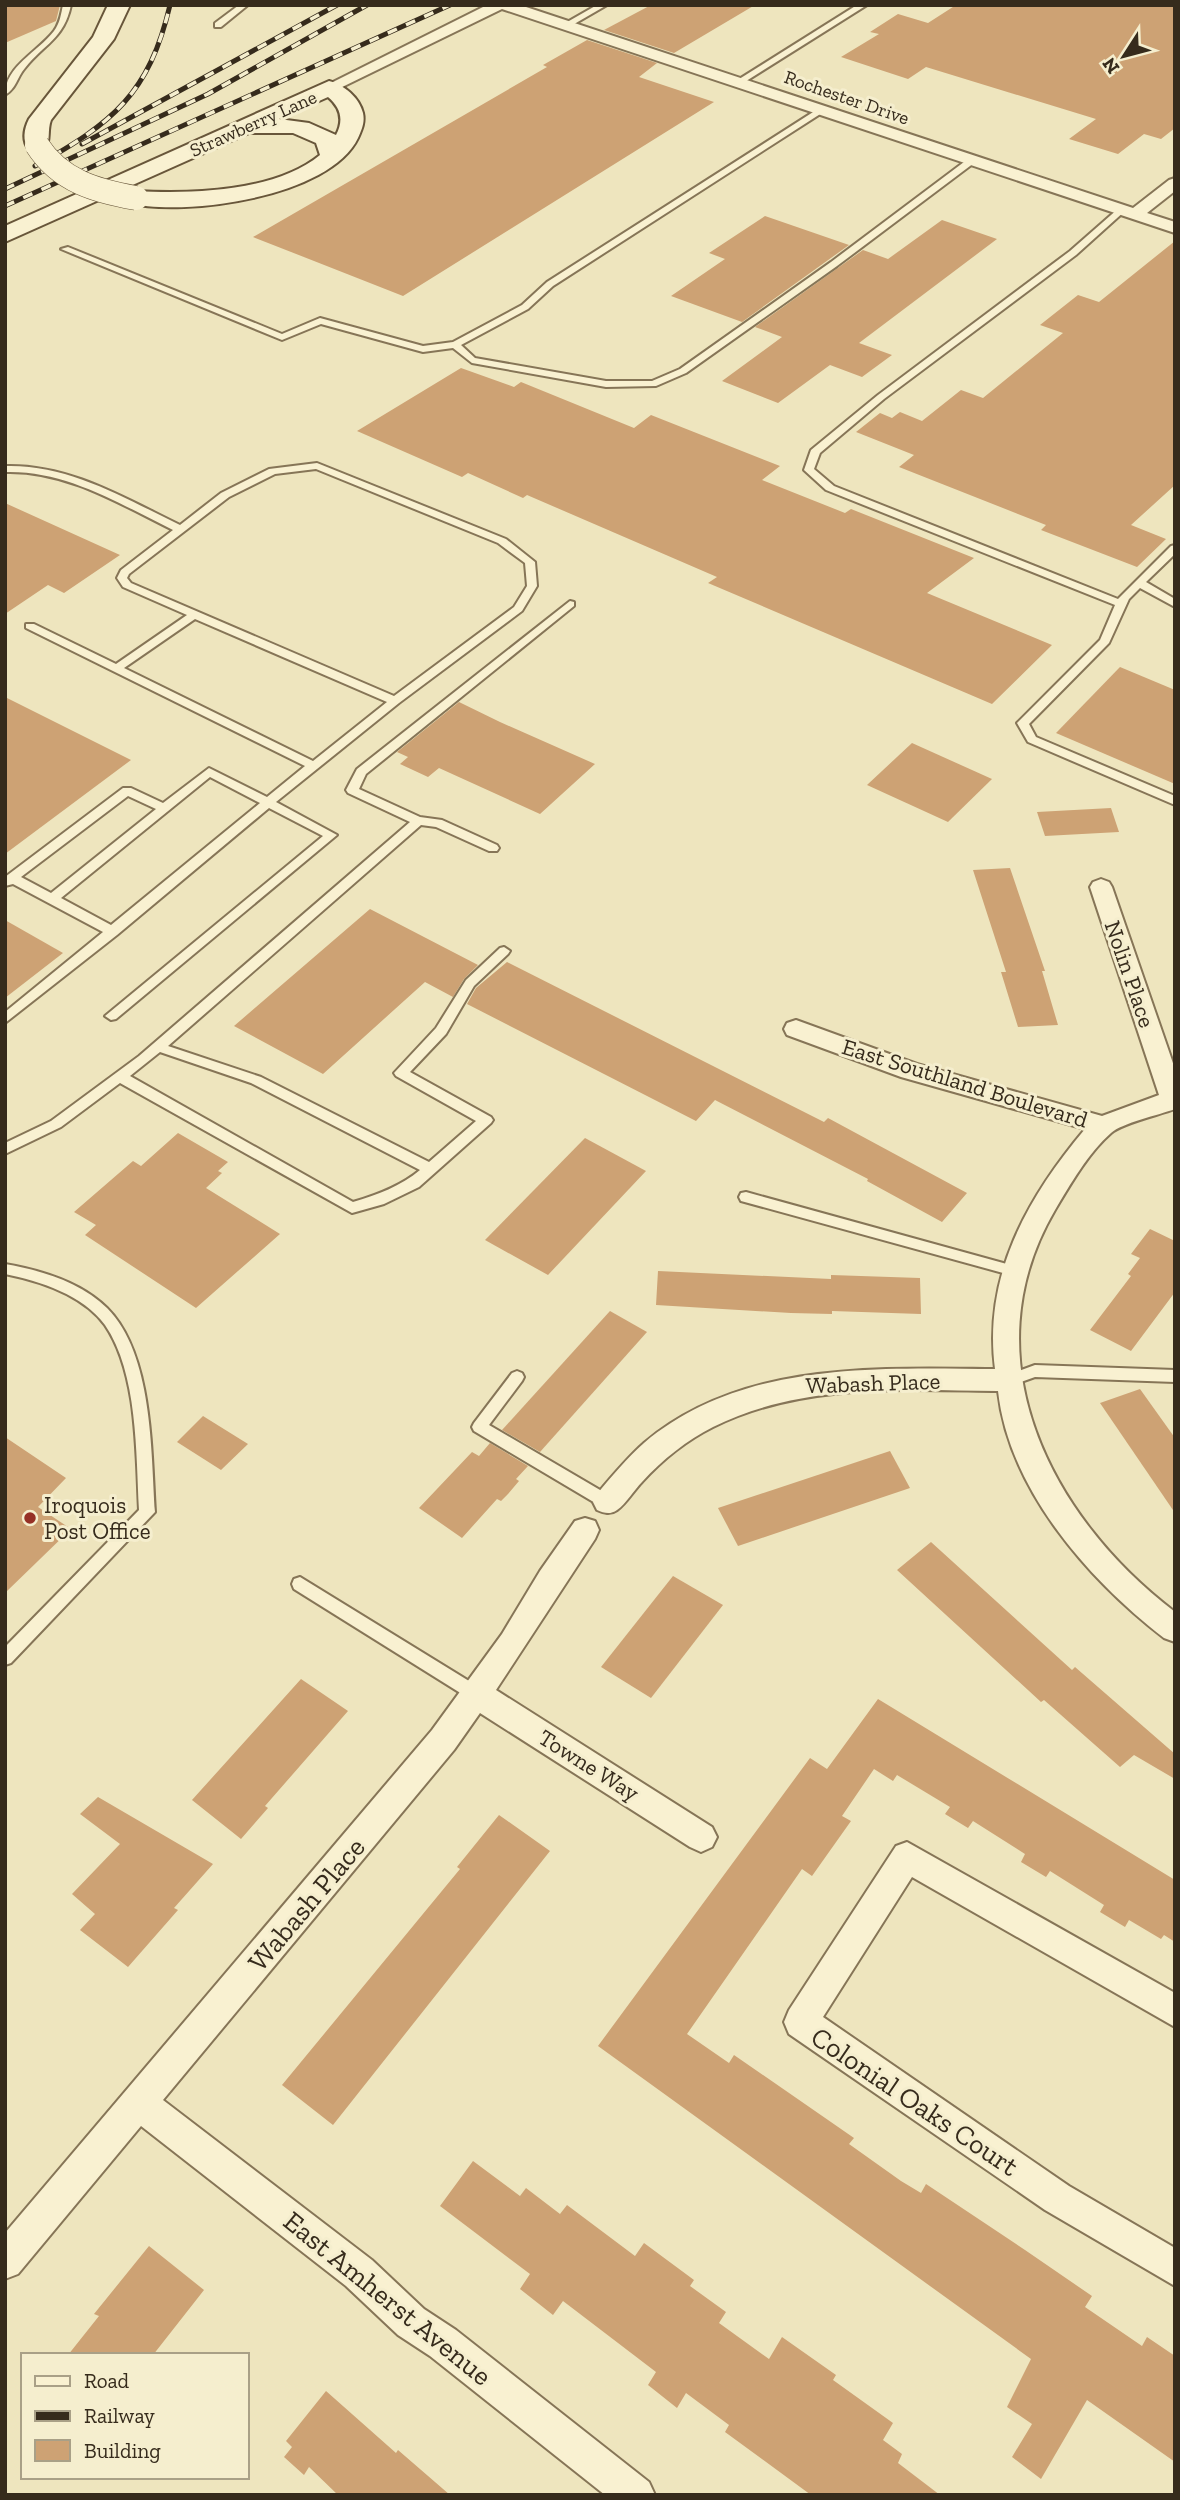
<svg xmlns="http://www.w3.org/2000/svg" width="1180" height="2500" font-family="'Zilla Slab',serif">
<rect width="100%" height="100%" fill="#eee5be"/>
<!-- building -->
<g fill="#cda274">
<path d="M5,5H60L56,21L5,43Z"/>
<path d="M651,5H755L674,53L604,30Z"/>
<path d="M956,5H1175V128L1161,139L1144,134L1118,154L1069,139L1096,119L926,67L908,79L841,57L879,34L870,32L898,14L928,23Z"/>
<path d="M587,40L657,63L639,77L714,102L403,296L253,237L547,67L543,65Z"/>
<path d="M765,216L849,245L742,322L671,296L725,259L709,253Z"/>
<path d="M942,220L997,239L859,343L892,355L862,377L830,365L778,403L722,381L782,337L755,327L863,250L888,259Z"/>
<path d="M1175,241V485L1131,525L1166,539L1137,567L1041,530L1046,525L899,467L914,455L856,432L880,413L892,418L900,412L922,421L961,390L983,398L1063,333L1040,325L1078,295L1099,302Z"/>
<path d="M461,368L514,387L521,382L634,428L651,415L780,466L762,480L845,513L851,509L974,558L927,593L1052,645L992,704L708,583L717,577L527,495L523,498L468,473L462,477L357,431Z"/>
<path d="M5,503L120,555L64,593L48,585L5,614Z"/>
<path d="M1120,667L1175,690V784L1056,733Z"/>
<path d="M5,697L131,760L5,854Z"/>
<path d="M459,702L500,722L595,764L540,814L439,768L428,777L400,764L408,757L397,752Z"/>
<path d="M912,743L992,779L948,822L867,785Z"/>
<path d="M1111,808L1119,832L1045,836L1037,812Z"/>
<path d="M1010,868L1045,971H1042L1058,1025L1018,1027L1001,972H1006L973,870Z"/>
<path d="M370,909L478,965L464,979L453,997L425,982L323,1074L234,1026Z"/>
<path d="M5,920L63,953L5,998Z"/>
<path d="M507,962L824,1122L828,1118L967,1193L942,1222L867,1181L868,1179L715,1100L696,1121L467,1004L476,988Z"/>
<path d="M178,1133L228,1162L218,1171L222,1173L206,1188L280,1234L196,1308L85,1235L96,1225L74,1212L133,1161L141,1166Z"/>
<path d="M585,1138L646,1171L548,1275L485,1240Z"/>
<path d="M1150,1229L1175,1241V1292L1131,1351L1090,1330L1131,1276L1128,1274L1140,1258L1131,1254Z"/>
<path d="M658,1271L831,1279V1275L920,1278L921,1314L832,1311V1314L791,1313L656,1305Z"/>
<path d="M610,1311L647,1332L540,1452L502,1430Z"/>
<path d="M1140,1389L1175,1438V1513L1100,1403Z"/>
<path d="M203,1416L248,1444L221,1470L177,1442Z"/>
<path d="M5,1437L66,1478L38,1507L71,1529L5,1593Z"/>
<path d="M490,1443L528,1466L516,1479L519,1481L508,1494L501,1501L497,1499L462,1538L419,1508L472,1452L479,1456Z"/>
<path d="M890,1451L910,1488L738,1546L718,1508Z"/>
<path d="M931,1542L1072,1670L1075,1667L1175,1754V1779L1134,1755L1120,1767L1044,1700L1041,1702L897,1570Z"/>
<path d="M673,1576L723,1605L651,1698L601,1667Z"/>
<path d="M301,1679L348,1711L265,1806L268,1808L241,1839L192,1800Z"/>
<path d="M878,1699L1175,1880V1942L1164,1935L1161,1939L1129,1920L1125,1927L1100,1912L1104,1905L1050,1871L1046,1877L1021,1862L1025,1854L973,1821L968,1828L945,1814L950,1807L897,1775L893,1781L874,1769L842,1816L851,1821L812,1876L802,1869L687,2034L729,2063L734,2055L854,2138L849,2144L901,2181L921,2193L926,2184L1025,2250L1092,2296L1085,2307L1142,2346L1147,2337L1175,2356V2462L1087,2400L1041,2479L1012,2457L1032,2424L1007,2407L1031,2359L598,2046L810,1758L827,1769Z"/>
<path d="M98,1797L213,1864L174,1908L178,1910L128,1967L80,1930L95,1914L72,1894L120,1844L80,1814Z"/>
<path d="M499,1815L550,1851L333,2125L282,2085L460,1869L457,1867Z"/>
<path d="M473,2161L520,2196L526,2188L560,2214L567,2205L635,2256L644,2243L694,2280L690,2286L726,2312L719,2323L769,2359L782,2337L836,2375L833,2380L893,2423L883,2440L902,2454L898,2463L940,2495H811L725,2432L729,2425L686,2393L677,2408L648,2385L656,2372L563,2301L553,2315L520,2289L530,2274L440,2206Z"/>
<path d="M149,2246L204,2290L153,2355H68L99,2316L94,2314Z"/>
<path d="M326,2391L396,2453L398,2450L450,2495H338L309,2467L304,2475L284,2457L292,2447L286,2441Z"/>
</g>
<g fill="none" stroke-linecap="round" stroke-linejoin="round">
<defs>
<g id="lane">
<path d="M63,5H71C64,39 44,44 25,68C17,77 16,89 5,95C5,66 38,52 54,31C60,23 61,14 63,5Z"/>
<path d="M239,5H248L221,27H215V23Z"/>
<path d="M597,5H607L569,27L562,25Z"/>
<path d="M857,5H867L743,83L736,81Z"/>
<path d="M821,107L828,109L553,286L528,309L461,345L475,358L606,381H652L680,369L831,262L968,159H974V163L837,266L686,373L656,386L606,387L472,363L453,348L423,352L321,324L282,340L61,249L68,247L282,334L320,318L423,346L453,342L522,305L547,282Z"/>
<path d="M1119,208L1126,210L1076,255L884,399L820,453L814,469L834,486L1118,599L1171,546L1175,545V554L1146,582L1175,599V607L1140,588L1129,599L1109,643L1029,724L1036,737L1175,796V805L1028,742L1017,723L1100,640L1115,605L826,490L804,470L811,450L878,395L1070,251Z"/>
<path d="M317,463L506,539L535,562L537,586L522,611L399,703L276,802L337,835L116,1019L111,1020L105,1016L323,836L269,808L117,935L5,1023V1012L103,932L13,884L5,886V877L123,788H131L163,803L209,768L267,797L305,766L26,628V624H34L116,664L187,615L123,587L117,578L121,570L173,530C120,504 66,470 5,472V466C69,464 124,498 180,525L221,493L269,469ZM316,469L498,543L525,563L527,586L514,607L394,696L131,583L127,578L129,574L229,497L275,474ZM195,619L387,702L313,761L124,668ZM210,777L260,803L111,925L61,898ZM128,796L156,809L51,893L21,877Z"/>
<path d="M570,601L574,602V606L366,774L359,789L420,817L442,820L497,845L499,848L497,851H489L436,827L421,825L168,1046L261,1077L429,1162L476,1121L396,1076L394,1073L436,1028L466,980L500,948L504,947L510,951L508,954L474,986L446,1034L410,1072L491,1117L493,1120L491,1123L419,1187L384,1204L352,1213L120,1083L61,1127L5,1154V1143L51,1121L139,1056L410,822L348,793L346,790L357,769ZM160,1052L251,1083L420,1170C401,1186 377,1195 353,1202L130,1076Z"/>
<path d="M746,1192L1014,1266L1019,1267L1021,1271L1019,1275L1014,1276L741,1201L739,1197L741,1193Z"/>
<path d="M5,1264C40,1270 81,1282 107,1308C153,1354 151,1451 155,1512L11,1663L5,1665V1647L139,1510C136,1454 138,1373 105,1325C83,1295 40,1281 5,1274Z"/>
<path d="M1035,1365L1175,1370V1382L1035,1377L1010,1386L1005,1384L1003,1380L1005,1376Z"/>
<path d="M517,1371L522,1373L524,1377L522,1381L489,1425L612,1497L615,1502L612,1507L607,1508L602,1507L474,1431L472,1427L474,1423L512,1373Z"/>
<path d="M300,1577L482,1689L484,1694L482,1699L476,1701L470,1699L294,1589L292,1584L294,1579Z"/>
</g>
<g id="street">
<path d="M487,5H520L1133,208L1169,180L1175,178V191L1147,213L1175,222V233L502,9L334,91L329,93L321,88Z"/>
<path d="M1101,879L1109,882L1112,887L1175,1069V1109C1159,1115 1122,1123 1111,1133C1088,1153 1070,1185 1055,1210C968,1358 1051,1518 1175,1612V1642L1164,1638C1089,1580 1009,1490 998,1391C902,1390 801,1383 713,1427C687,1440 662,1460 642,1482C634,1490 626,1504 617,1510C610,1515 604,1513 597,1510L593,1502L597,1494C612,1476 627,1458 644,1443C741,1361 876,1368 995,1369C983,1276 1027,1198 1085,1129L901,1077L787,1035L784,1029L787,1023L796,1020L917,1064L1102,1116L1159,1095L1090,887L1093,882Z"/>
<path d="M585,1518L595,1521L599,1530L595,1539L496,1690L712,1827L717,1837L712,1847L701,1852L690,1847L480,1713L454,1750L163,2100L372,2260L424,2309L456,2330L649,2482L655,2495H605L430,2356L398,2335L346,2286L141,2126L18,2274L5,2279V2233L432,1730L502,1634L540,1571L575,1521Z"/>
<path d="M907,1842L1175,1993V2027L912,1877L823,2017L1069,2186L1175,2248V2286L1045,2210L789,2034L784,2022L789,2010L896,1846Z"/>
</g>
<g id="secondary">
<path d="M108,5H130L114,39L51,120C47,130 51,141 45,150H29C22,141 24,129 29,119L93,37Z"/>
<path d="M329,81C344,85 359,97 363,113C365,122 362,129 358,138C330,197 185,217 128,203L124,198L128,193L136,191C191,194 275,192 320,155L316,143L293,133H249L5,242V226ZM328,97C341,108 344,120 336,135L309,123L279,119Z"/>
</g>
</defs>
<!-- lane casing -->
<use href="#lane" stroke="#867557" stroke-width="4"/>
<!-- street casing -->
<use href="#street" stroke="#867557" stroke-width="4"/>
<!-- secondary casing -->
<use href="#secondary" stroke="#68563a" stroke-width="4"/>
<!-- lane -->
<use href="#lane" fill="#f9f1d1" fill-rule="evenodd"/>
<!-- street -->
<use href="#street" fill="#f9f1d1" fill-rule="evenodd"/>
<!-- secondary -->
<use href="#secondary" fill="#f9f1d1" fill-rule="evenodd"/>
<defs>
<g id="rail">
<path d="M82,144L337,5"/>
<path d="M35,166C113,123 149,94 170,5"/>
<path d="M5,189L208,94L367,5"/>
<path d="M5,206L450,5"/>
</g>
</defs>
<!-- rail casing -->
<use href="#rail" stroke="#362b1c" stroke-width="5"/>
<!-- rail -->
<use href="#rail" stroke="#f5eece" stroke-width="3.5" stroke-dasharray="10" stroke-linecap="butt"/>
<defs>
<path id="secondary-bridge" d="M37,145C60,181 96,191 136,198"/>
</defs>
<!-- secondary-bridge casing -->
<use href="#secondary-bridge" stroke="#68563a" stroke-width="25" stroke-linecap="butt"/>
<!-- secondary-bridge -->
<use href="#secondary-bridge" stroke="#f9f1d1" stroke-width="24"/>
</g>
<!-- markers -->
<circle fill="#963126" stroke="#f5eece" stroke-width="2.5" cx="30" cy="1518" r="7"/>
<g text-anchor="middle" stroke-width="6" stroke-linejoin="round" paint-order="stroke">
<!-- far-street labels -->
<g font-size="19" fill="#362b1c" stroke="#f5eece">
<text transform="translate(847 97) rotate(19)" y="7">Rochester Drive</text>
<text transform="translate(253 123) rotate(-24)" y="7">Strawberry Lane</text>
</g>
<!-- street labels -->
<g font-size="23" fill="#362b1c" stroke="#f5eece">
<text transform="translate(1130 974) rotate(71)" y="8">Nolin Place</text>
<text transform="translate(965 1083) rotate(17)" y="8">East Southland Boulevard</text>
<text transform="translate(873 1383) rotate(-2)" y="8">Wabash Place</text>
<text transform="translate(589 1765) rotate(32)" y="8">Towne Way</text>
</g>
<!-- poi labels -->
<g font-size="23" fill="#362b1c" stroke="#f5eece" text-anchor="start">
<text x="44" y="1513">Iroquois<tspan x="44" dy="26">Post Office</tspan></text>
</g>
<!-- near-street labels -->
<g font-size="28" fill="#362b1c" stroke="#f5eece">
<text transform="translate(306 1904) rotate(-50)" y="10">Wabash Place</text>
<text transform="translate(915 2101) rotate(34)" y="10">Colonial Oaks Court</text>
<text transform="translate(388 2298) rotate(39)" y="10">East Amherst Avenue</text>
</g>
</g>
<!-- border -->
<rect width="1180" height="2500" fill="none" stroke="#362b1c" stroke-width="14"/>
<!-- legend -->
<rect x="21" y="2353" width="228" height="126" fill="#f5eece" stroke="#a9a087" stroke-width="2"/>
<rect x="35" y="2376" width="35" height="10" fill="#f9f1d1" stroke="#a9a087" stroke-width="2"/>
<text x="84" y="2388" font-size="21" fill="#362b1c">Road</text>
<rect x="35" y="2411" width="35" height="10" fill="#362b1c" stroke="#a9a087" stroke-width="2"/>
<text x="84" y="2423" font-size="21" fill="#362b1c">Railway</text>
<rect x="35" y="2440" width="35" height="21" fill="#cda274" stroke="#a9a087" stroke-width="2"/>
<text x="84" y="2458" font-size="21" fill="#362b1c">Building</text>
<!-- north arrow -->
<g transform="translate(1124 56) rotate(234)" stroke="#f5eece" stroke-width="5" paint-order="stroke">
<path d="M0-5L12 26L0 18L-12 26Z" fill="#362b1c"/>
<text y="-10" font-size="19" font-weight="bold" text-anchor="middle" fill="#362b1c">N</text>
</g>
</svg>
